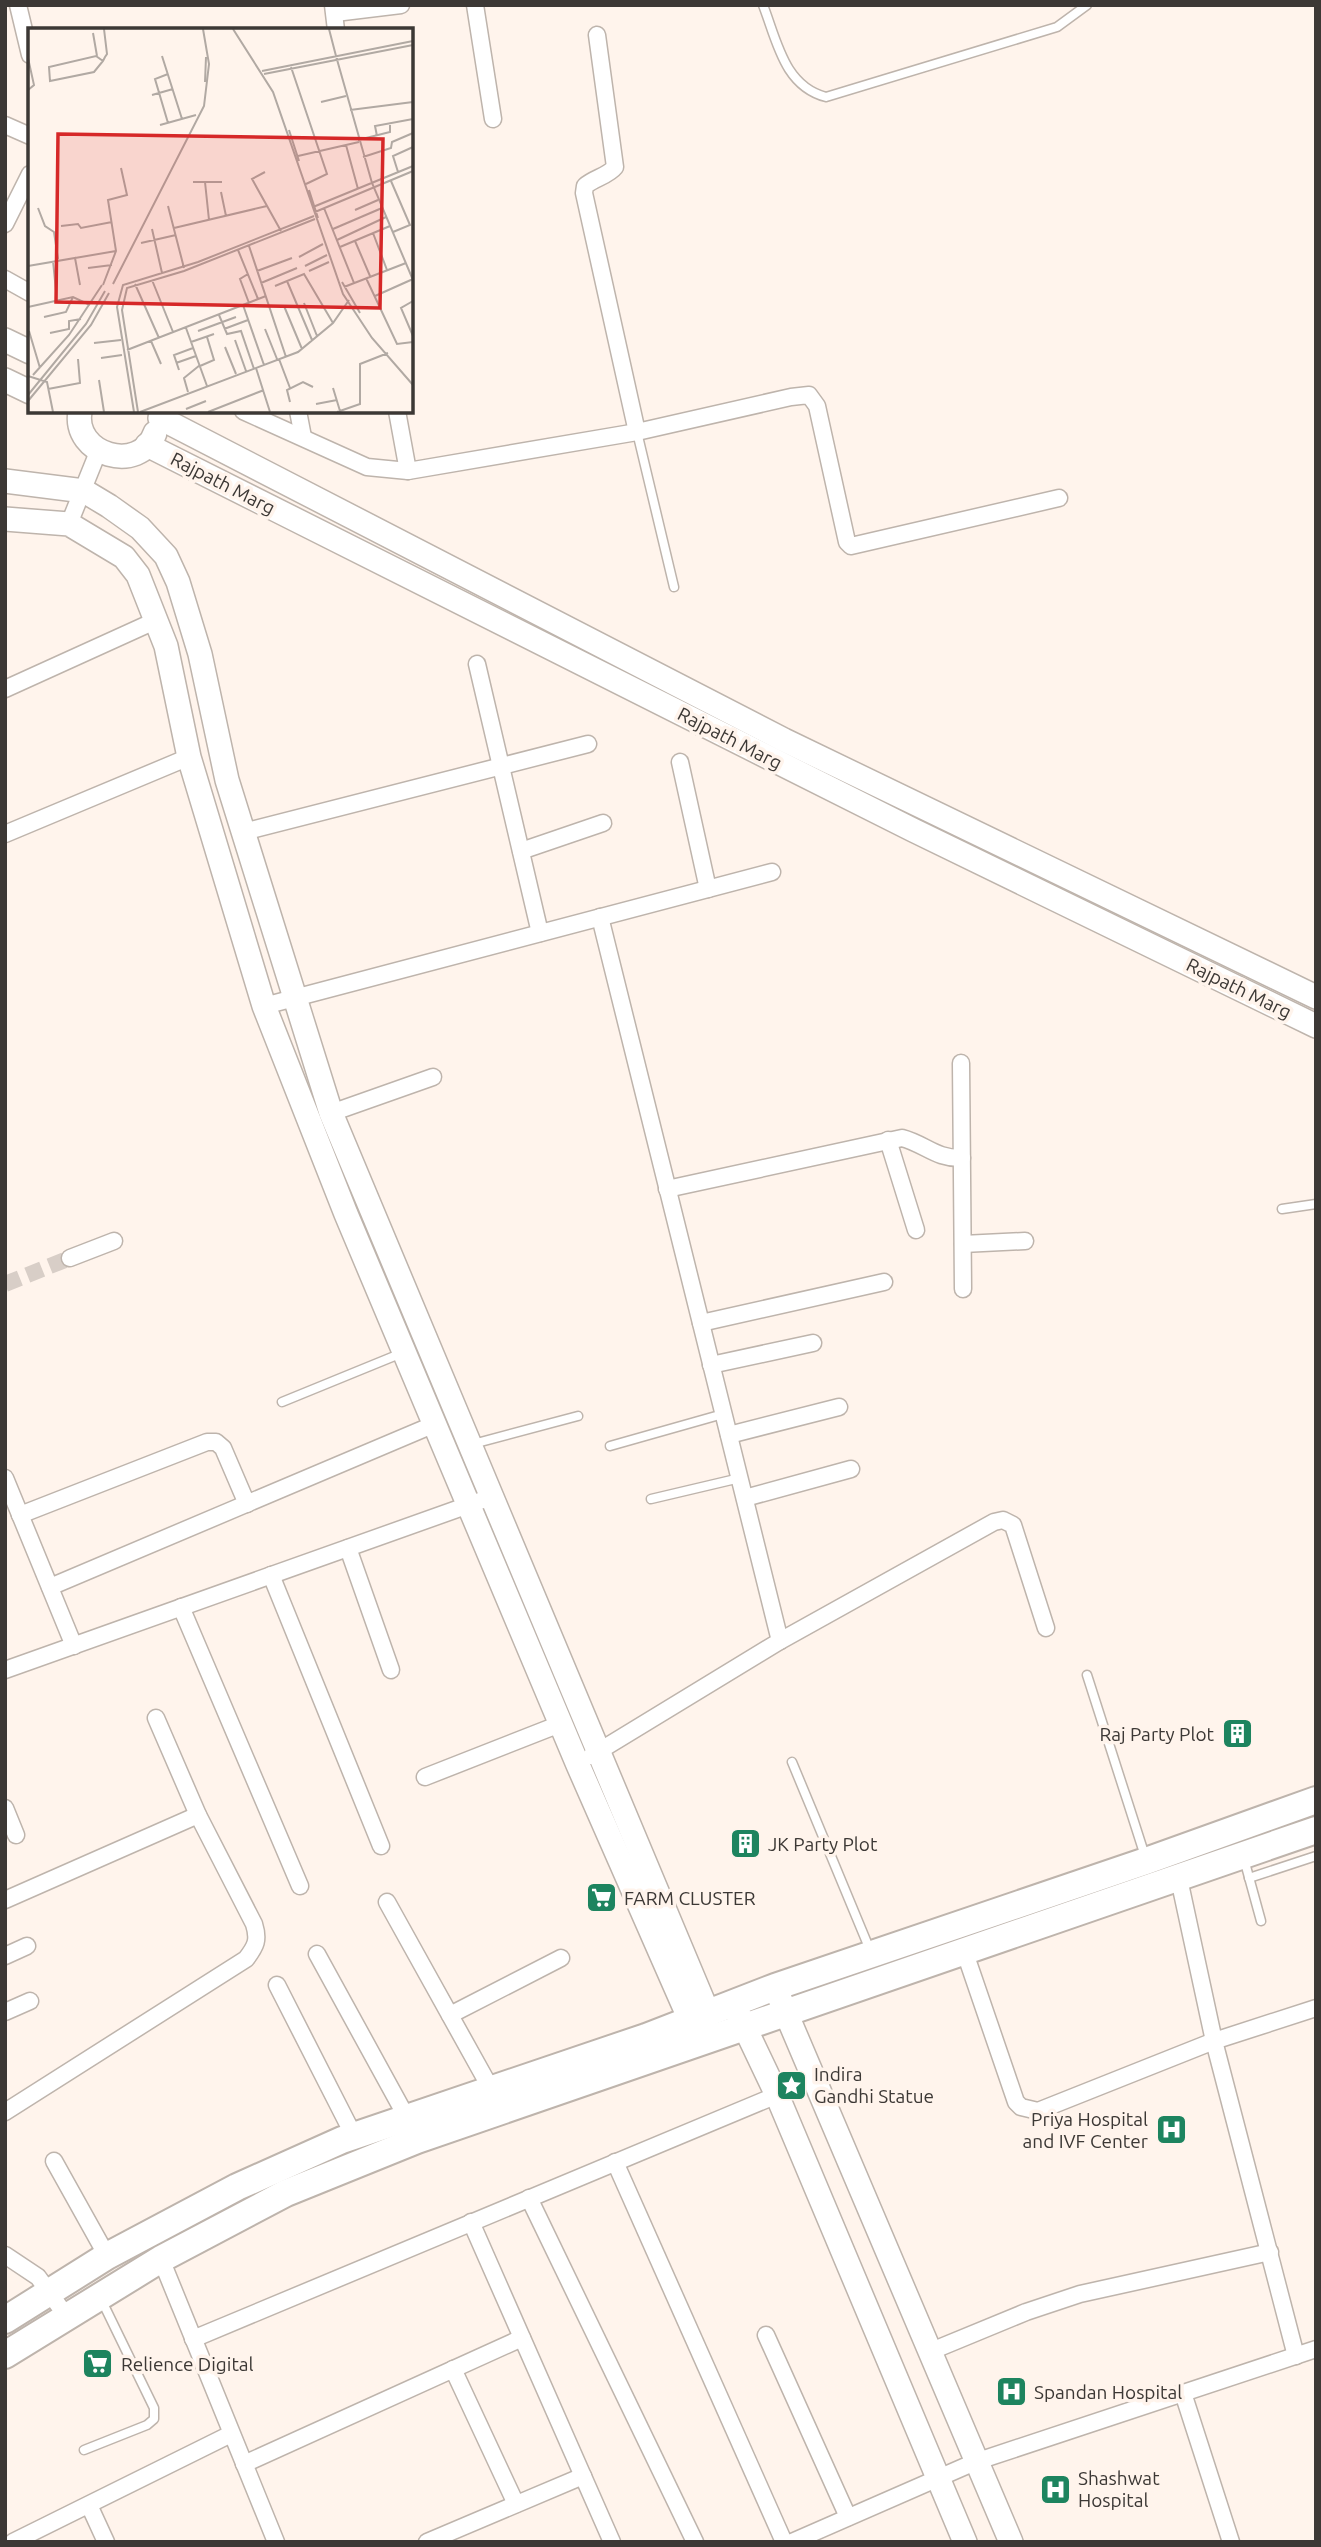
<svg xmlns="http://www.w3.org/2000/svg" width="1321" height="2547" font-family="Ubuntu,sans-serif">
<rect width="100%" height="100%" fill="#fff4ec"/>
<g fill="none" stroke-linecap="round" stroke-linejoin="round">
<!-- street-tunnel -->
<path stroke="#d8cec7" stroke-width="16" stroke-dasharray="16 8" stroke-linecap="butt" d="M5,1284L70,1258"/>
<defs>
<g id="lane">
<path d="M763,5C777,41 784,86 826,97L1057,27L1087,5"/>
<path d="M637,432L674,587"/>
<path d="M1282,1209L1316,1204"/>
<path d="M282,1402L402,1353"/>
<path d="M473,1444L578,1416"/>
<path d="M610,1446L723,1414"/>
<path d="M651,1499L740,1478"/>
<path d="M1087,1675L1145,1856"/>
<path d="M792,1762L870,1950"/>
<path d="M1244,1859L1261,1921"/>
<path d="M1249,1878L1316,1856"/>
<path d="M84,2450L147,2425L154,2419V2408L101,2299"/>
</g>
<g id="street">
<path d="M18,5L30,55"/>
<path d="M333,5L336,30"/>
<path d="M475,5L493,119"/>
<path d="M335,13L401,5"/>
<path d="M597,35L615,167C608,176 594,178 585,186L584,193L637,432"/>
<path d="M5,125L30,136"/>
<path d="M5,224L30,174"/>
<path d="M5,279L30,293"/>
<path d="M243,411L367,467L408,471L637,432L791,397L809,395L817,406L847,542L851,546L1059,498"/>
<path d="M298,411L303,437"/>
<path d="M397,411L408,471"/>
<path d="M69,524L98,452"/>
<path d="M477,664L540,933"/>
<path d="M5,689L157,620"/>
<path d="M680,762L708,889"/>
<path d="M243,832L588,744"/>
<path d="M5,834L189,757"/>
<path d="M521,851L603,823"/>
<path d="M600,917L780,1641"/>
<path d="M264,1006L772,872"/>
<path d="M961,1063L963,1289"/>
<path d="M331,1113L433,1077"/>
<path d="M888,1140L916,1230"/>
<path d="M667,1189L902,1138C925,1144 936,1159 962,1158"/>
<path d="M963,1244L1025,1241"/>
<path d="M70,1258L114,1241"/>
<path d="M701,1323L884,1282"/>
<path d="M711,1365L813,1343"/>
<path d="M729,1435L839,1407"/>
<path d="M5,1478L74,1646"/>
<path d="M745,1498L851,1469"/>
<path d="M20,1515L207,1442H216L223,1448L247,1504"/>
<path d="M348,1548L391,1670"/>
<path d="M271,1575L381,1846"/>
<path d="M50,1587L435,1424"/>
<path d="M181,1607L300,1886"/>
<path d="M5,1670L491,1497"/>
<path d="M591,1756L780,1641L994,1522L1003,1520L1013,1525L1046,1628"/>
<path d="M425,1777L560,1724"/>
<path d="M5,1808L16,1835"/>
<path d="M1179,1879L1214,2041L1296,2356"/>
<path d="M5,1900L198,1815"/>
<path d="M387,1902L491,2089"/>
<path d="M964,1950L1016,2102L1021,2107L1038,2111L1214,2041L1316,2008"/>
<path d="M317,1954L407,2118"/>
<path d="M5,1956L27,1946"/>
<path d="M277,1985L354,2136"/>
<path d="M5,2012L30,2001"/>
<path d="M450,2015L561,1958"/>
<path d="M5,2112L246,1959C256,1946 259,1940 254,1924L198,1815L156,1718"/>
<path d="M54,2161L107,2256"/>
<path d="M615,2162L784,2542"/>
<path d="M529,2198L695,2542"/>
<path d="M471,2222L612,2542"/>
<path d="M5,2255L38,2277L67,2317"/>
<path d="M161,2259L276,2542"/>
<path d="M766,2335L848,2517"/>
<path d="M193,2339L777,2095"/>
<path d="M929,2352L1026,2312L1080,2294L1270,2252"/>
<path d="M453,2369L516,2504"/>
<path d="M1183,2393L1231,2542"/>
<path d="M244,2464L522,2338"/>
<path d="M89,2505L106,2542"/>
<path d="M13,2542L231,2434"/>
<path d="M427,2542L583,2476"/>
<path d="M792,2542L975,2462L1316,2349"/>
</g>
<g id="secondary">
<path d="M5,340L30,352"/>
<path d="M5,380L30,392"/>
<path d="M80,411C72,455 140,475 155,433"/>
<path d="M160,418L784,740L1316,997"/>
<path d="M147,445L913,830L1316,1026"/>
<path d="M5,481L84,491L109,506L140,528L166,556L178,582L200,654L227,780L331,1113L708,2013"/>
<path d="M5,519L69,524L124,557L138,575L166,646L189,757L264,1006L346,1214L578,1765L690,2020"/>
<path d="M775,1987L1011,2542"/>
<path d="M737,2011L777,2095L965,2542"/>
</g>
<g id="primary">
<path d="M5,2320L107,2256L237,2187L342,2140L646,2037L775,1987L1146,1861L1316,1800"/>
<path d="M5,2355L161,2259L286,2193L417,2140L1316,1830"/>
</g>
</defs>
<!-- lane casing -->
<use href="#lane" stroke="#beb4ac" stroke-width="11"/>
<!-- street casing -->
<use href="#street" stroke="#beb4ac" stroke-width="19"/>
<!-- secondary casing -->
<use href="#secondary" stroke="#beb4ac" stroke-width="26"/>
<!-- primary casing -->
<use href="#primary" stroke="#beb4ac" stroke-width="30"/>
<!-- lane -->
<use href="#lane" stroke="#fff" stroke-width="8"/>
<!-- street -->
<use href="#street" stroke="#fff" stroke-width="16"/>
<!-- secondary -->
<use href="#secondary" stroke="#fff" stroke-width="23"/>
<!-- primary -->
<use href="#primary" stroke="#fff" stroke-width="26"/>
</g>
<!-- icons -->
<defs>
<symbol id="building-square" viewBox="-11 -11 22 22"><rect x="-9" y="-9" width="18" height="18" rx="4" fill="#1d845f" stroke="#fff4ec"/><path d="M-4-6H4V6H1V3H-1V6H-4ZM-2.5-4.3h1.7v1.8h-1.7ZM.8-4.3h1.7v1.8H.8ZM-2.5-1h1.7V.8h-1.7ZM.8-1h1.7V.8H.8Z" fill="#fff"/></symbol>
<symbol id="supermarket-square" viewBox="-11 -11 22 22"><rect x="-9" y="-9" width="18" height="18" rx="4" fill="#1d845f" stroke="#fff4ec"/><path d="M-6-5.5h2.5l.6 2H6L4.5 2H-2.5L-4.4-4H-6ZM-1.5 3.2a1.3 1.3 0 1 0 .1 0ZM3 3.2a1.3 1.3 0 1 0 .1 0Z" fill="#fff"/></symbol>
<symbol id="sight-square" viewBox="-11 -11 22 22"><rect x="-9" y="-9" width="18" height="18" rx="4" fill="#1d845f" stroke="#fff4ec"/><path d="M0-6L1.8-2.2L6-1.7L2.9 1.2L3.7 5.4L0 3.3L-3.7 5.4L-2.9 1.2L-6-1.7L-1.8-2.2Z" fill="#fff"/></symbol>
<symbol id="hospital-square" viewBox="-11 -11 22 22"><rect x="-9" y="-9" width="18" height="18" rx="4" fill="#1d845f" stroke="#fff4ec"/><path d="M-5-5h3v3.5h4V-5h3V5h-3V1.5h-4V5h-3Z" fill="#fff"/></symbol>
</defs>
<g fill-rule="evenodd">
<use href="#building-square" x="1220" y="1716" width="35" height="35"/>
<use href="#building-square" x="728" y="1826" width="35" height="35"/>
<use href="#supermarket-square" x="584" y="1880" width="35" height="35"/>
<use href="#sight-square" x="774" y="2068" width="35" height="35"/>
<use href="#hospital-square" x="1154" y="2112" width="35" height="35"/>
<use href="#supermarket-square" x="80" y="2346" width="35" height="35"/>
<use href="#hospital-square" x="994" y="2374" width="35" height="35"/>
<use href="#hospital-square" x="1038" y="2472" width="35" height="35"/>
</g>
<g text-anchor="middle" stroke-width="7" stroke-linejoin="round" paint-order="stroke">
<!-- street labels -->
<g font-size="19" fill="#3c3835" stroke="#fff4ec">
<text transform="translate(223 483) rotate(27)" y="7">Rajpath Marg</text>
<text transform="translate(730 738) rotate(27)" y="7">Rajpath Marg</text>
<text transform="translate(1239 988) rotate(26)" y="7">Rajpath Marg</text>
</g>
<!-- poi labels -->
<g font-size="19" fill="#3c3835" stroke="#fff4ec" text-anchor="start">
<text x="1214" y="1741" text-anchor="end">Raj Party Plot</text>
<text x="768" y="1851">JK Party Plot</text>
<text x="624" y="1905">FARM CLUSTER</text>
<text x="814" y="2081">Indira<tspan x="814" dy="22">Gandhi Statue</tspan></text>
<text x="1148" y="2126" text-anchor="end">Priya Hospital<tspan x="1148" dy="22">and IVF Center</tspan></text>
<text x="121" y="2371">Relience Digital</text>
<text x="1034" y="2399">Spandan Hospital</text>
<text x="1078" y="2485">Shashwat<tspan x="1078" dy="22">Hospital</tspan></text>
</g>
</g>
<!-- overview -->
<g transform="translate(28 28)">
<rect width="385" height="385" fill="#fff4ec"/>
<path fill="none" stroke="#b1a9a3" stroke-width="2" d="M205,1L245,64L315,266L344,310L385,357M301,1L308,28M65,5L69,28M134,28L154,91M308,28L344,155L385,252M0,30L6,57L0,62M75,33L68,28L21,39L22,53L66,44L75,33L77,29L79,26L76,1M263,39L299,146L278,156M234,43L385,13M140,46L127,51L140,95M236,46L385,17M177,54L178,29M124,67L145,61M293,74L318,68M322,82L385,74M132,97L168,87M261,102L271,133M349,108L347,98L385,91M330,112L362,104V95M318,117L330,161M270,128L331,114M335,129L363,120L364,114L385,105M237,144L224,151L253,203M370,144L365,128L385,119M363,153L382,197L365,204M165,154H194M177,154L181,192M281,162L290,190M193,164L198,188M140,178L156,240M285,179L385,138M10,180L17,198L26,204L30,231M296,180L326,255M327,182L350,172M287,184L385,143M33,198L50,196L53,200L84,194M146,200L239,178M124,201L134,245M305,201L354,180M345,205L359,242M309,212L358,189M327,213L342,248M113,215L148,207M221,218L258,329M312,219L362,198M210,222L230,271M271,229L295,216M47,230L88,223M25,233L28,263M0,238L47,230L52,257M277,238L299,227M60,240L84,237M229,243L264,230M281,243L301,234M220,246L212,251L221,275M338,250L369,316L385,314M124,252L145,304M259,253L284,312M314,254L332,285M233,255L269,240M85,256L176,78L181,36L175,1M107,256L131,310M75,257L88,223L80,172L99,167L93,140M247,258L276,246L305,295M316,259L378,235M347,268L385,251M385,273L373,280L385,308M276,275L289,308M215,277L236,337M256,278L274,321M0,279L45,269L62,277M191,287L199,306L213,303L226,341M16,289L38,284L45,269M158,300L179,358M196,301L220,292M237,301L249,331M1,303L12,340M170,303L208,289M22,305L41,301V293L53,291M207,312L218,343M123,313L133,336M163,314L186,306M66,315L93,312M197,319L208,346M99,322L238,268M73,330L94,327M251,331L262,360M148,335L168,328M172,338L186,332L179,309M228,340L242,384M151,342L146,327L165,320M5,347L41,307L74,257M0,348L19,354L25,384M71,352L76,384M305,360L312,383M20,361L52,355L50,331M160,364L156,350L172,337M0,367L58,296L77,263M0,373L63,297L81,265M262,374L259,362L275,354L285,359M288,376L309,372M158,381L178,373M106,384L89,279L95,257L170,234L286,188M110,384L94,282L99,260L156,243L287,191M112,384L270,324L305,295L321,272M180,384L236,362M309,384L332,376V336L360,325"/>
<path fill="#d62828" fill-opacity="0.15" stroke="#d62828" stroke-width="3.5" d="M30,106L355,111L352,280L28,274Z"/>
<rect width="385" height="385" fill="none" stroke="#3c3835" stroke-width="3.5"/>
</g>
<!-- border -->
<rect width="1321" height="2547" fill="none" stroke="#3c3835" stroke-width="14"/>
</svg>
